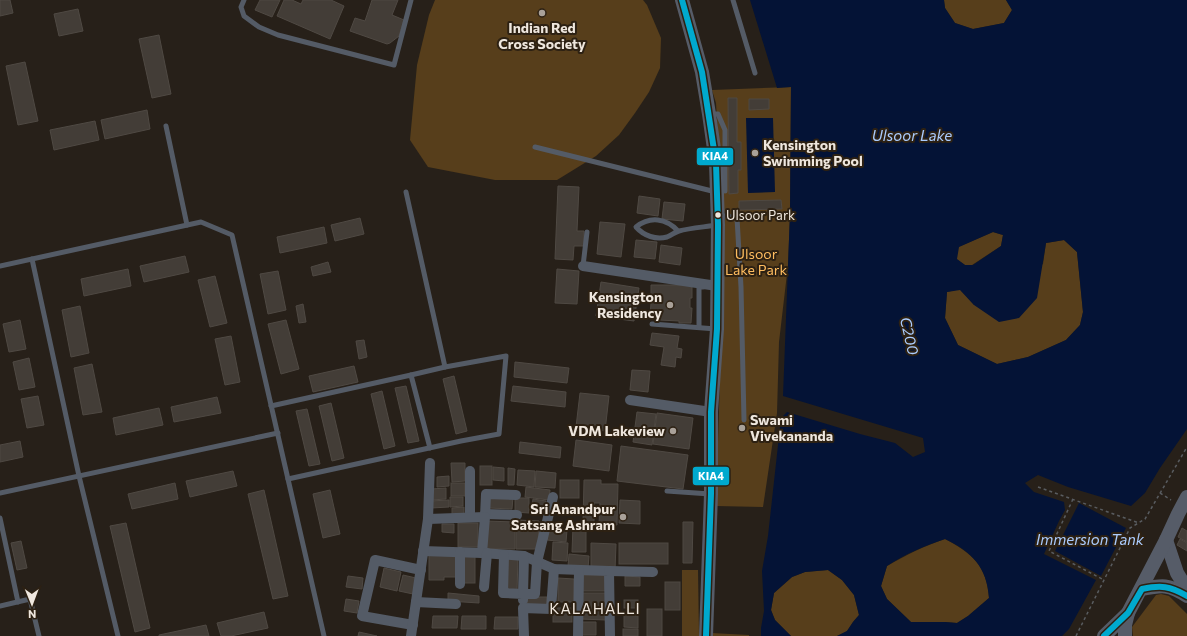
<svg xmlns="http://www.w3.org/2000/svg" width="1187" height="636" font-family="Commissioner,sans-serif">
<rect width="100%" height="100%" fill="#272019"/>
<!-- green -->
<g fill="#573e1b">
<path d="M435,0H643L647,5L661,38L660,68L649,92L635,113L619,135L596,156L557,180H495L428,167L410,140L417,65L429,15Z"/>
<path d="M944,0H1006L1012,10L1004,23L973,29L955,23L945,8Z"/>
<path d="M791,87L790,214L788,265L779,342L777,413L763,507L716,506L725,214L722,203L716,103L712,90Z"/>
<path d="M993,232L1003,235L1001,246L972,265H965L956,259L958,247Z"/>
<path d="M1064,240L1077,252L1083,312L1080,325L1066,340L1028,357L997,364L958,345L945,318L947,292L960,289L974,305L1043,264L1046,243Z"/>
<path d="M945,539C972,553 987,566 989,598L968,616L957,623L945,622H911L887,599L881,586L887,566C906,555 924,546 945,539Z"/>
<path d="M682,570H698L699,636H682Z"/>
<path d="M828,570L842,580L854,595L859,615L853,622L847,631L837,636H791L775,620L771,610L774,593L792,577L805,572Z"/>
<path d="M1161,594L1169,596L1187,614V636H1133L1132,627L1156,595Z"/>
<path d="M711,633L749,635V636H711Z"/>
</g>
<!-- water -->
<g fill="#041336" fill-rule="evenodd">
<path d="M750,0H944L945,8L955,23L973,29L1004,23L1012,10L1006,0H1187V429L1160,468L1145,493L1131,506L1068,487L1038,475L1025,483L1034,492L1064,502L1065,510L1059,521L1044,554L1096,580L1069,629L1062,636H837L847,631L853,622L859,615L854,595L842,580L828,570L805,572L792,577L774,593L771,610L775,620L791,636H761V628L764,611L762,571L768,536L781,418L787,412L860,434L895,443L913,457L925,452L923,438L783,396L790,214L791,87L777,88ZM993,232L1003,235L1001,246L973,265H965L957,259L959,247ZM1064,240L1077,252L1083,312L1080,325L1066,340L1028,357L997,364L958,345L945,318L947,292L960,290L974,305L999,322L1019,318L1037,298L1046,243ZM945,539C972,552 987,567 989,598L968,616L957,623L945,622H911L887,599L881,586L887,566C905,554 924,546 945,539Z"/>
<path d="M746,118H773L775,192L748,193Z"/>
<path d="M1079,503L1126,528L1101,576L1055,551Z"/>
</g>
<!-- building -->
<g fill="#433d37" stroke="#4f4943">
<path d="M0,0H10L13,13L0,16Z"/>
<path d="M260,0H280L272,17L255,10Z"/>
<path d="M284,0H292L301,4L303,0H331L344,6L330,39L277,16Z"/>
<path d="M372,0H398L392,15L404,20L399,36L390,43L387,44L350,31L355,18L365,21Z"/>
<path d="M78,9L83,31L59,36L54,14Z"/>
<path d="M159,35L171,94L152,98L139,39Z"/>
<path d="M25,62L38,121L18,125L6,66Z"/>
<path d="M728,98H737V142H741V170H738V193L729,194Z"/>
<path d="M749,99H769V109L749,110Z"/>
<path d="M147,110L150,129L105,139L101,120Z"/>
<path d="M95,121L99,140L54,150L50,130Z"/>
<path d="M558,186L579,187L577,231H584V246H574L573,260L555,259Z"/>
<path d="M639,196L660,199L658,216L637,213Z"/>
<path d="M781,200L782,209L739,210V201Z"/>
<path d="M664,202L685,204L683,221L662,219Z"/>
<path d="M360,218L364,234L335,241L331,225Z"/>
<path d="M600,222L625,224L621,257L597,254Z"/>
<path d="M324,227L327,243L280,253L277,237Z"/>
<path d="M636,240L657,242L655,259L634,257Z"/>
<path d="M661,245L682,248L680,265L659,262Z"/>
<path d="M185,256L189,272L144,282L140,266Z"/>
<path d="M328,262L331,272L313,276L311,267Z"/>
<path d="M128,269L131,286L84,296L81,279Z"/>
<path d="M557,269L579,271L577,304L555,303Z"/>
<path d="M278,271L286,310L268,314L260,274Z"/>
<path d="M215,276L227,323L210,327L198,280Z"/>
<path d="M601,282L639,288L634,321L596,316Z"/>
<path d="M651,285H692V298H690V308H692L691,323H679V321L659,320V318H650L651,303H652L653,298H651Z"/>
<path d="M303,304L306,322L299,323L296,306Z"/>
<path d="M80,306L89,353L71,357L62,310Z"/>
<path d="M20,320L26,349L9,352L3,324Z"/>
<path d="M286,320L299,369L281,374L268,324Z"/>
<path d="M652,333L679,336L677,348L682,349L681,358L676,357L675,367L661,365L664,347L650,345Z"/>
<path d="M231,336L240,382L225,385L215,339Z"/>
<path d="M364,340L367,357L359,359L356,341Z"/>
<path d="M29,358L35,387L19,390L13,362Z"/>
<path d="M515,362L569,368L567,383L514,377Z"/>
<path d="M92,364L102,412L83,415L74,368Z"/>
<path d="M354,366L358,382L313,392L309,376Z"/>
<path d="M632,370L650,371L648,392L630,390Z"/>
<path d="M454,376L467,431L456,434L443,379Z"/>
<path d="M406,386L419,441L408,443L395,388Z"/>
<path d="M513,386L566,392L565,407L511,401Z"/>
<path d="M382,391L395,446L384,449L371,394Z"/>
<path d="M580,393L609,396L605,431L576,427Z"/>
<path d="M38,396L44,425L27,428L21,399Z"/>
<path d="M217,397L221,413L174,422L171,407Z"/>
<path d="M331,403L344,458L332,461L319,406Z"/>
<path d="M159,408L163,425L116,435L113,418Z"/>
<path d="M307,409L320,464L309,466L296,411Z"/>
<path d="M637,412L656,414L652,445L633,442Z"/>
<path d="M657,413L693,418L689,449L653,444Z"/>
<path d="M576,440L612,445L609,471L573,466Z"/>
<path d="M20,441L23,457L0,462V445Z"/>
<path d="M520,442L561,447L560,458L519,453Z"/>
<path d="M621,446L688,455L683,489L617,481Z"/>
<path d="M451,463H465V481L452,482Z"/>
<rect x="480" y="466" width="12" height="19"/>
<path d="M493,467L504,468V481L493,480Z"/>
<path d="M508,468L515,469L514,485H508Z"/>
<path d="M518,470L535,471L534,487L517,485Z"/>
<path d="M233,471L237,486L190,497L186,481Z"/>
<path d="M536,471L556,473L555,488L535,487Z"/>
<path d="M449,476V486L437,487V477Z"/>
<rect x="560" y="480" width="19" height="18"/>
<path d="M584,480H601V484H618L617,525L599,524L600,503H594V524H583Z"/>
<path d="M175,483L178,499L132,509L128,494Z"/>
<rect x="451" y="483" width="14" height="13"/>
<path d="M526,487L550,490L549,500L525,497Z"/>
<path d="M446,488V499L431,500V489Z"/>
<path d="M264,490L288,596L273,599L248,494Z"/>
<path d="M330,490L340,534L323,538L313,494Z"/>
<path d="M489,496L513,497L512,509L489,508Z"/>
<path d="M450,497H463V506L450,507Z"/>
<path d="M515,498H529V513L515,512Z"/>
<path d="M533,499L546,501L544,513L531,512Z"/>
<path d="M449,500V507L431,508L430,501Z"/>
<path d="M620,500L640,501V524L619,523Z"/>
<path d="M464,507V515H452V508Z"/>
<path d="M516,520L539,521L538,549H516Z"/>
<path d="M486,521L515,522V549H486Z"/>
<path d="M683,522H693L692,563H683Z"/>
<path d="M126,523L150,628L135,632L110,526Z"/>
<rect x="458" y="523" width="20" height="24"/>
<path d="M442,524H454V533L442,532Z"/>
<path d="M573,526H586V552H572Z"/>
<path d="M1182,528L1187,531V542L1178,537Z"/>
<path d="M548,529L567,530L566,542L547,540Z"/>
<path d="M1180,539L1187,543V551L1177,545Z"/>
<path d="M21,541L27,568L17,570L11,543Z"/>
<path d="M553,542L568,543L567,561L552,560Z"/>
<path d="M591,543L616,544L615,570H591Z"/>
<rect x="619" y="543" width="49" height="21"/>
<path d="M429,553H458L457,577H444V580H429Z"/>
<path d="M569,554L589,556L588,568L568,566Z"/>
<rect x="462" y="556" width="13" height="27"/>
<path d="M508,557H518L517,592H507Z"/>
<path d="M384,568L401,572L397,591L380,587Z"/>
<path d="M403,575L416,578L413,594L399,591Z"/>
<rect x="582" y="575" width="23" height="16"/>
<path d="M348,576L363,578L362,589L346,587Z"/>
<path d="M625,576L640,577V586H625Z"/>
<path d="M558,578L574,579V602H558Z"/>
<rect x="665" y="582" width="15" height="28"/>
<path d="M448,593L479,596V603L448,601Z"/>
<path d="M580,593H606V620L580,619Z"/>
<rect x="527" y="597" width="20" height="9"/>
<path d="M346,599L359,601L357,613L344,611Z"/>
<rect x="624" y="600" width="14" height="8"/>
<rect x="553" y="608" width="19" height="14"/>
<rect x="647" y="609" width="15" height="27"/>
<path d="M264,612L268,628L231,636H221L217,623Z"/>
<path d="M624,615L638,616V628L624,627Z"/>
<path d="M433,616H458L457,628H432Z"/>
<path d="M462,616H486V629H461Z"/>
<path d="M495,617H518V629H494Z"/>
<path d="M581,622H596V635H580Z"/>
<path d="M206,625L209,636H159V635Z"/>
<rect x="623" y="629" width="15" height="7"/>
<path d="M359,632L377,636H358Z"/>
</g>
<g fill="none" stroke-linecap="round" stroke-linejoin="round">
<!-- path -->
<g stroke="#595c60" stroke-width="1.5" stroke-dasharray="3 3" stroke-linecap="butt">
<path d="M1038,487L1139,523"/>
<path d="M1160,493L1171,500"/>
<path d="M1073,499L1049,551L1104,580"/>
<path d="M1076,636L1130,528L1145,519L1187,447"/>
</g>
<!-- lane -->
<g stroke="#545b66" stroke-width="5">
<path d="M244,0L241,7L244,16L259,27L278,35L394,65L411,0"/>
<path d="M733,0L755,73"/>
<path d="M710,114H718L725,130V191"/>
<path d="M166,126L187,225"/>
<path d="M535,147L716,192"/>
<path d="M406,192L445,367"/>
<path d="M718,216H727L737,218L741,287L744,420"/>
<path d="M678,231C666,218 650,216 636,227C644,236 656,240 667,237C672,235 675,232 679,231C690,228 705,227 717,225"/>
<path d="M32,259L79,476L118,636"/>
<path d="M0,266L201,222L232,235L324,636"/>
<path d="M583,266L587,232"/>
<path d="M652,324L716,329"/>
<path d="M699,327V287H703"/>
<path d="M271,406L411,375L430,448"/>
<path d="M288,479L461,441L499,434L506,356L445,367L411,375"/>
<path d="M667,491L710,494"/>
<path d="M0,493L278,433"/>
<path d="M0,518L18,602"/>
<path d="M0,606L30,599L39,636"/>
</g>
<!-- street -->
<g stroke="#545b66" stroke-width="10">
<path d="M583,266L717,286"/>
<path d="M630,400L711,412"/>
<path d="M470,471V517"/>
<path d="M485,514L517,515"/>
<path d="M485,517L486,494L516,495"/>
<path d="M428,519L485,517L482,553"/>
<path d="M423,551L482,553L524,556L554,569L609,571L610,636"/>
<path d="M504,555L503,593L523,594V600"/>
<path d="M524,556L523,594H535L537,562L553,497"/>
<path d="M609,571L653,572"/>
<path d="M460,584V552"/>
<path d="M484,587L487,553"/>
<path d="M416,602L456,604"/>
<path d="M413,625L362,616L375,560L421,570"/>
<path d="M411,636L428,519L430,463"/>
<path d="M524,636L523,608L551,609L554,569"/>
<path d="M578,636L579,570"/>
</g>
<!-- secondary -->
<g stroke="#565c68" stroke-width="14">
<path d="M682,0L702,72L709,114L716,163L718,225L717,329L711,412V494L706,636"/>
<path d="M1166,540L1177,573L1187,589"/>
<path d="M1142,589C1162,585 1169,584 1187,596"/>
<path d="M1104,636L1128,613"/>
<path d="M1125,636V625L1128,613L1166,540L1178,514L1187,497"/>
</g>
<defs>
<g id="bus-1">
<path d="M682,0L702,72L716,163L718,225L717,329L711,412V494L706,636"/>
<path d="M1104,636L1128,613L1142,589C1161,585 1170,586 1187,596"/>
</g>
</defs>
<!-- bus-1 casing -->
<use href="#bus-1" stroke="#2d2113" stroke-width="9"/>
<!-- bus-1 -->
<use href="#bus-1" stroke="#00a9ce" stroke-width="6"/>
</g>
<!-- markers -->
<g fill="#a9a199" stroke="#2d2113" stroke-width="1.5">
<circle cx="542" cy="13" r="4"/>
<circle cx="755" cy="153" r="4"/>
<circle cx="670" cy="305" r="4"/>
<circle cx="742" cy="428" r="4"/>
<circle cx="673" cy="431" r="4"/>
<circle cx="623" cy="517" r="4"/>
</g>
<circle fill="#efe7de" stroke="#2d2113" stroke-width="1.5" cx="718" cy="215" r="3.5"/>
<g text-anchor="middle" stroke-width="4" stroke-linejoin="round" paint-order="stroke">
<!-- bus labels -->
<g font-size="13" fill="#efe7de" stroke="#2d2113" text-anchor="start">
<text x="726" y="220">Ulsoor Park</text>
</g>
<!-- poi labels -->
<g font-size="14" font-weight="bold" fill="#efe7de" stroke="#2d2113" text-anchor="end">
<text x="542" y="33" text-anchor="middle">Indian Red<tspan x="542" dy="16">Cross Society</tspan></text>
<text x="763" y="150" text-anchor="start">Kensington<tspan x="763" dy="16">Swimming Pool</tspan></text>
<text x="662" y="302">Kensington<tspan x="662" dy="16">Residency</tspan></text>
<text x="750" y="425" text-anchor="start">Swami<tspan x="750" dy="16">Vivekananda</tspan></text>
<text x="665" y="436">VDM Lakeview</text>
<text x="615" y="514">Sri Anandpur<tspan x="615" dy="16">Satsang Ashram</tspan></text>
</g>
<!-- park labels -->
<g font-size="14" fill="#ffbd60" stroke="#2d2113">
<text x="756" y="259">Ulsoor<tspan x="756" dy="16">Lake Park</tspan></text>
</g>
<!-- water labels -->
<g font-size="15" font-style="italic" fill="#abccfe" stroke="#2d2113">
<text x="912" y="141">Ulsoor Lake</text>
<text transform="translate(909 336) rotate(77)" y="5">C200</text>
<text x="1090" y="545">Immersion Tank</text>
</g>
<!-- neighbourhood labels -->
<g font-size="15" letter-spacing="1" fill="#efe7de" stroke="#2d2113">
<text x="595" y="614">KALAHALLI</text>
</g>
</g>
<g stroke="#2d2113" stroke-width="1.5">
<rect x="696" y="147" width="38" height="19" rx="4" fill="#00a9ce"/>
<rect x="692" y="466" width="38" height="20" rx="4" fill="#00a9ce"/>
</g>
<g font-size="11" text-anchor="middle" font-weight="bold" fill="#fff">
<text x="715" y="160">KIA4</text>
<text x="711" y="480">KIA4</text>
</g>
<!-- north arrow -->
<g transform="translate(32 604) rotate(179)" stroke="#2d2113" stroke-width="3" paint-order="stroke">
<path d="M0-3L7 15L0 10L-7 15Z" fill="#efe7de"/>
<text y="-6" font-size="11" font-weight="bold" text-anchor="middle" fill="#efe7de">N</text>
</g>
</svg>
